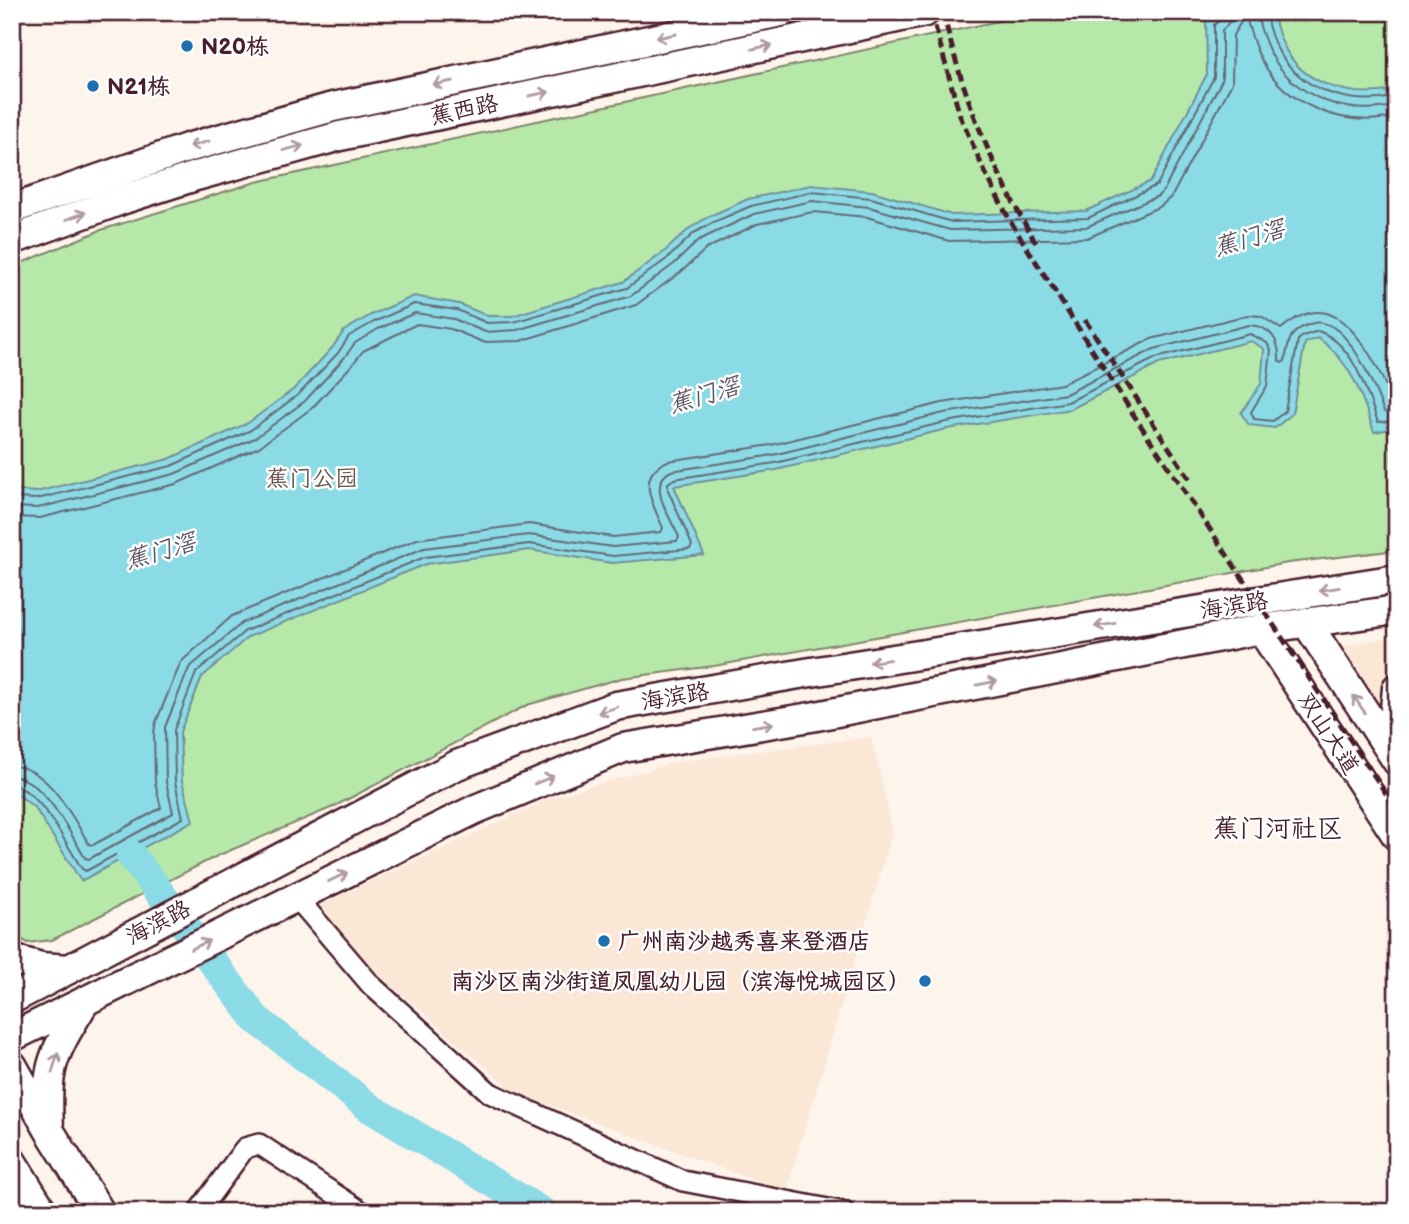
<svg xmlns="http://www.w3.org/2000/svg" width="1409" height="1224" font-family="'Balsamiq Sans','LXGW WenKai TC',sans-serif">
<rect width="100%" height="100%" fill="#fdf4ec"/>
<filter id="ink" filterUnits="userSpaceOnUse"><feTurbulence type="fractalNoise" baseFrequency=".0143" numOctaves="2"/><feDisplacementMap in="SourceGraphic" scale="14" xChannelSelector="R" yChannelSelector="G"/><feConvolveMatrix kernelMatrix="1 2 1 2 8 2 1 2 1" color-interpolation-filters="sRGB"/></filter>
<g filter="url(#ink)">
<!-- built -->
<g fill="#fae7d6">
<path d="M1397,636V735L1339,647Z"/>
<path d="M871,737L893,831L786,1192L514,1092L380,975L316,907L553,797L680,761Z"/>
</g>
<!-- green -->
<path fill="#b6e9a9" stroke="#80846a" stroke-width="2" d="M1040,12H1397V550L1288,563L714,666L622,678L527,705L333,807L217,856L52,940L28,943L12,935V267L101,230L256,182Z"/>
<!-- water -->
<path fill="#8bdbe6" stroke="#71909b" stroke-width="2" d="M1222,12H1272C1276,23 1278,34 1283,44C1302,87 1355,99 1397,89V428L1374,432C1362,395 1351,361 1318,338L1305,343L1292,414L1275,428L1249,425L1241,413L1261,384L1264,349L1251,341L1159,364L1071,409L947,429L776,470L674,486L704,555L612,563L529,550L426,564L248,637L202,677L180,732L182,781L193,821L81,881L35,808L12,790V490L36,492L169,459L248,423L294,389L332,348L344,331L371,315L414,296L459,304L488,316H512L623,282L664,252L690,228L710,216L748,199L811,185L872,191L952,215L1086,211L1151,181L1207,74L1206,19Z"/>
<g fill="none" stroke-linecap="round" stroke-linejoin="round">
<!-- shore -->
<g stroke="#646a76" stroke-width="2">
<path d="M1257,12C1258,21 1261,30 1264,38C1283,93 1342,119 1397,105"/>
<path d="M1266,12C1273,78 1336,111 1397,96"/>
<path d="M12,498L37,499L171,466L251,430L299,394L338,353L349,336L374,322L414,304L457,310L487,323L514,322L627,288L668,258L694,233L714,222L751,206L812,192L871,198L952,222L1088,218L1157,185L1214,77V25L1221,19L1222,12"/>
<path d="M12,507L38,508L174,474L255,438L305,401L344,358L355,343L378,329L415,313L454,319L485,332L517,330L631,296L674,264L699,240L754,214L812,201L869,207L950,230L1086,227L1158,196L1164,190L1222,80V31L1230,21L1231,12"/>
<path d="M12,517L40,518L176,484L259,447L312,408L352,365L363,351L417,324L451,329L483,342L520,341L636,305L681,272L706,249L757,224L813,212L867,217L949,241L1087,238L1161,206L1172,196L1232,83L1233,35L1243,19L1247,21C1251,33 1254,46 1260,57C1284,106 1345,129 1397,116"/>
<path d="M12,766C49,767 72,817 89,844L93,845L161,808L155,782L154,732L156,722L181,662L232,616L417,539L529,524L613,537L661,532L663,528C653,504 634,475 668,461L771,445L942,403L1062,384L1151,339L1248,315L1261,316L1281,329C1291,321 1302,313 1316,312C1351,309 1382,373 1391,400L1397,402"/>
<path d="M12,776C44,778 70,833 85,858L89,859L173,813L166,782L165,727L189,668L242,623L424,548L529,535L613,547L677,541L679,537C671,518 645,484 671,471L773,455L944,413L1066,394L1154,349L1249,325C1271,326 1280,341 1279,361L1282,363L1285,361C1289,340 1288,332 1310,324C1346,311 1375,388 1384,412L1397,413"/>
<path d="M12,785C40,789 67,846 82,869L86,871L183,818L175,782L174,730L196,673L245,631L425,557L529,544L613,556L690,549L692,545L668,490V483L674,479L775,463L946,422L1068,402L1156,358L1250,334L1267,343L1271,350L1267,386L1251,412L1254,419L1273,421L1285,411L1298,340L1303,336L1318,331C1354,343 1366,391 1378,422L1397,421"/>
</g>
<!-- river -->
<path stroke="#8bdbe6" stroke-width="30" d="M131,855L256,1019L370,1108L542,1212"/>
<defs>
<g id="street">
<path d="M296,897L371,985L490,1093L683,1181L844,1212"/>
<path d="M198,1212L245,1148L259,1144L362,1212"/>
</g>
<g id="secondary">
<path d="M12,209L187,148L333,107L781,12"/>
<path d="M12,240L124,199L196,176L340,136L925,12"/>
<path d="M1306,622L1397,761"/>
<path d="M1261,629L1397,836"/>
<path d="M1397,688L1394,719L1397,749"/>
<path d="M12,959L41,967L69,969"/>
<path d="M12,999L457,765L616,706L805,673L1397,579"/>
<path d="M12,1037L476,809L623,748L811,717L1261,629L1397,610"/>
<path d="M12,1065L49,1130L100,1212"/>
<path d="M49,1128C48,1107 47,1086 52,1066C58,1043 73,1022 85,1001"/>
<path d="M12,1162L43,1212"/>
</g>
</defs>
<!-- street casing -->
<use href="#street" stroke="#4a1f2b" stroke-width="24"/>
<!-- secondary casing -->
<use href="#secondary" stroke="#4a1f2b" stroke-width="33"/>
<!-- street -->
<use href="#street" stroke="#fff" stroke-width="19"/>
<!-- secondary -->
<use href="#secondary" stroke="#fff" stroke-width="28"/>
<!-- rail -->
<g stroke="#4a1f2b" stroke-width="5" stroke-dasharray="10 5" stroke-linecap="butt">
<path d="M931,12L960,116L983,168L1010,221L1133,414L1397,810"/>
<path d="M943,12C962,94 993,171 1036,243"/>
<path d="M1085,320L1191,481"/>
</g>
</g>
<!-- one-way arrows -->
<defs><path id="oneway-shaft" d="M-6 0H5M1.5-3L5.5 0L1.5 3" fill="none" stroke-width="1.6" stroke-linecap="round" stroke-linejoin="round" transform="scale(1.75)"/></defs>
<g stroke="#ae9aa0">
<use href="#oneway-shaft" transform="translate(666 36) rotate(168)"/>
<use href="#oneway-shaft" transform="translate(762 47) rotate(-12)"/>
<use href="#oneway-shaft" transform="translate(443 83) rotate(168)"/>
<use href="#oneway-shaft" transform="translate(539 94) rotate(-12)"/>
<use href="#oneway-shaft" transform="translate(199 144) rotate(164)"/>
<use href="#oneway-shaft" transform="translate(293 148) rotate(-15)"/>
<use href="#oneway-shaft" transform="translate(76 216) rotate(-20)"/>
<use href="#oneway-shaft" transform="translate(1329 589) rotate(171)"/>
<use href="#oneway-shaft" transform="translate(1105 625) rotate(171)"/>
<use href="#oneway-shaft" transform="translate(880 661) rotate(171)"/>
<use href="#oneway-shaft" transform="translate(987 683) rotate(-11)"/>
<use href="#oneway-shaft" transform="translate(1359 704) rotate(-124)"/>
<use href="#oneway-shaft" transform="translate(608 710) rotate(162)"/>
<use href="#oneway-shaft" transform="translate(763 725) rotate(-9)"/>
<use href="#oneway-shaft" transform="translate(544 780) rotate(-22)"/>
<use href="#oneway-shaft" transform="translate(338 877) rotate(-26)"/>
<use href="#oneway-shaft" transform="translate(200 945) rotate(-26)"/>
<use href="#oneway-shaft" transform="translate(55 1063) rotate(-73)"/>
</g>
</g>
<!-- markers -->
<g fill="#1f6fb2" stroke="#fff" stroke-width="2.5">
<circle cx="187" cy="46" r="7"/>
<circle cx="93" cy="86" r="7"/>
<circle cx="604" cy="941" r="7"/>
<circle cx="925" cy="981" r="7"/>
</g>
<g text-anchor="middle" stroke-width="5" stroke-linejoin="round" paint-order="stroke">
<!-- poi labels -->
<g font-size="23" font-weight="bold" fill="#4a1f2b" stroke="#fff" text-anchor="start">
<text x="201" y="54">N20栋</text>
<text x="107" y="94">N21栋</text>
<text x="618" y="949">广州南沙越秀喜来登酒店</text>
<text x="911" y="989" text-anchor="end">南沙区南沙街道凤凰幼儿园（滨海悦城园区）</text>
</g>
<!-- street labels -->
<g font-size="23" fill="#4a1f2b" stroke="#fff">
<text transform="translate(464 109) rotate(-12)" y="8">蕉西路</text>
<text transform="translate(1234 605) rotate(-9)" y="8">海滨路</text>
<text transform="translate(675 696) rotate(-10)" y="8">海滨路</text>
<text transform="translate(1329 733) rotate(57)" y="8">双山大道</text>
<text transform="translate(158 922) rotate(-28)" y="8">海滨路</text>
</g>
<!-- park labels -->
<g font-size="23" fill="#65524a" stroke="#fff">
<text x="312" y="486">蕉门公园</text>
</g>
<!-- water labels -->
<g font-size="24" font-style="italic" fill="#5e5763" stroke="#fff">
<text transform="translate(1249 238) rotate(-16)" y="8">蕉门滘</text>
<text transform="translate(704 395) rotate(-16)" y="8">蕉门滘</text>
<text transform="translate(160 551) rotate(-16)" y="8">蕉门滘</text>
</g>
<!-- quarter labels -->
<g font-size="26" fill="#4a1f2b" stroke="#fff">
<text x="1278" y="837">蕉门河社区</text>
</g>
</g>
<!-- margin -->
<rect width="1409" height="1224" fill="none" stroke="#fff" stroke-width="42"/>
<rect x="21" y="21" width="1367" height="1182" fill="none" stroke="#4a1f2b" stroke-width="2.5" filter="url(#ink)"/>
</svg>
